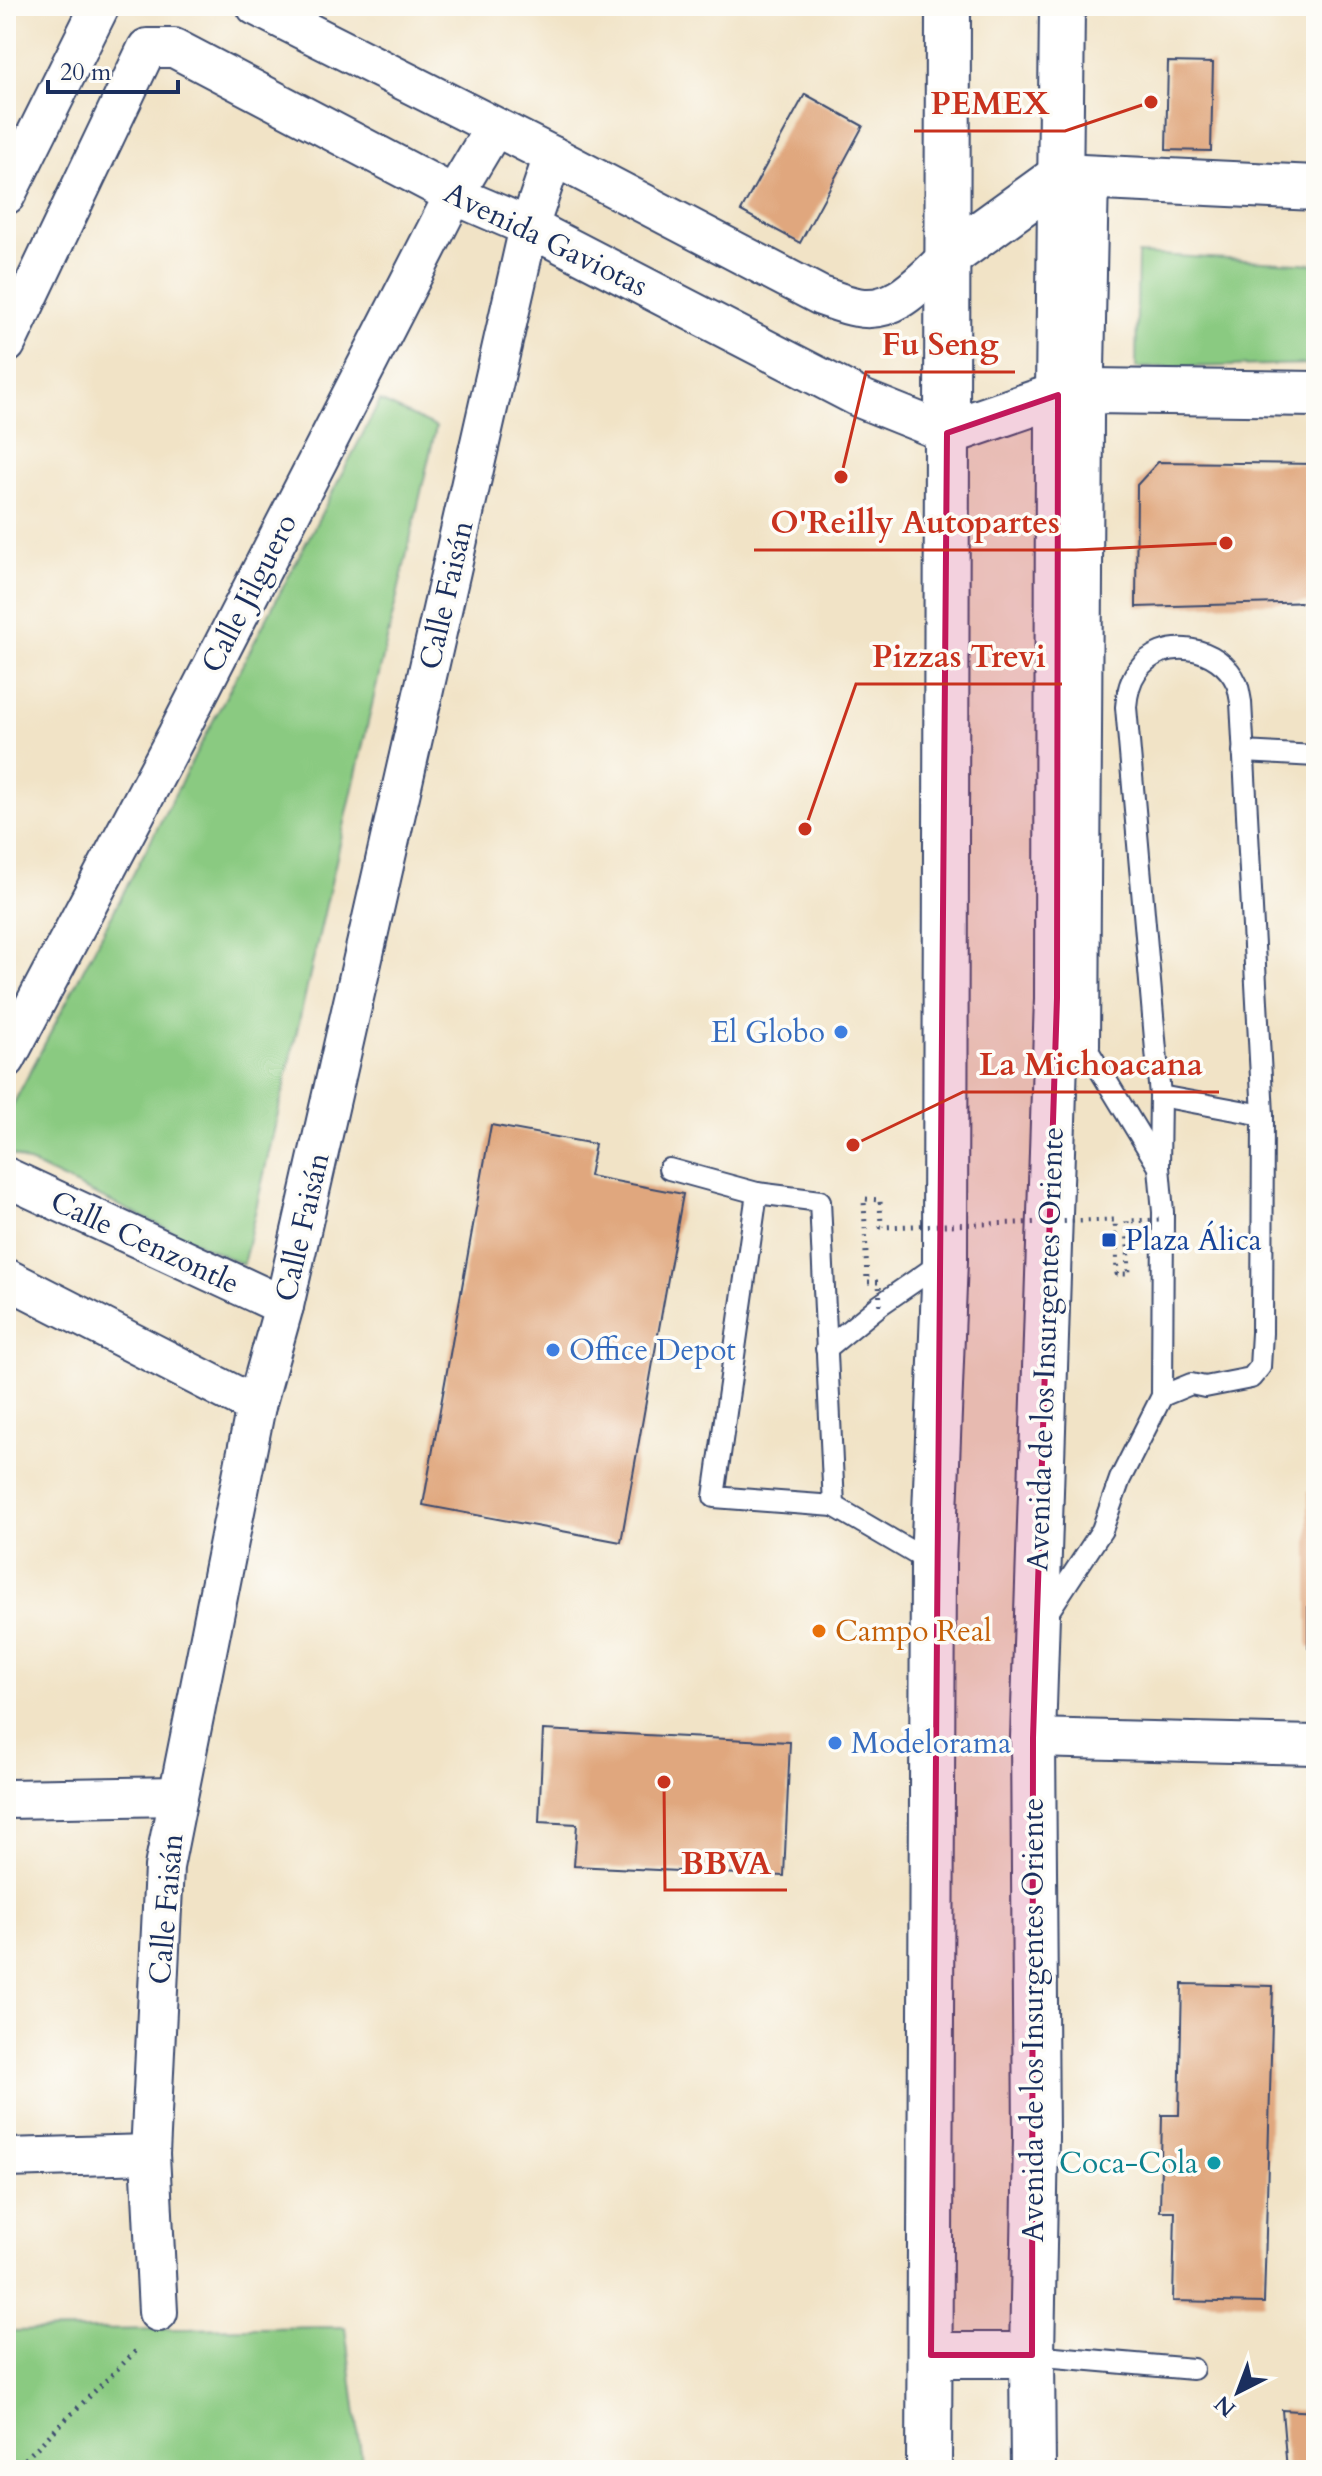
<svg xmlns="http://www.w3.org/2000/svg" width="1322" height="2476" font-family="Cardo,serif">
<rect width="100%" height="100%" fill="#fdfcf7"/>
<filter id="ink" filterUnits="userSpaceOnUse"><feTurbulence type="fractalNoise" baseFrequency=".0125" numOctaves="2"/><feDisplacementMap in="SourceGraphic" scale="16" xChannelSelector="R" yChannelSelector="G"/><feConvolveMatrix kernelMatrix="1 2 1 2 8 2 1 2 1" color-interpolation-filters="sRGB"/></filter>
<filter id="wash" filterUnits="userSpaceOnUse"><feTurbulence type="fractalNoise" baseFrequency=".006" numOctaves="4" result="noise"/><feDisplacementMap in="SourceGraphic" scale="32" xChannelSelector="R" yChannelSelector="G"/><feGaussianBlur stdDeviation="1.8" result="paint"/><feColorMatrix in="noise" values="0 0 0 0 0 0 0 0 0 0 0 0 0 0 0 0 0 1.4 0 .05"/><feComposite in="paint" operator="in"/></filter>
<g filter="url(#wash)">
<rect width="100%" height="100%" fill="#f1e3c6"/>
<!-- green -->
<g fill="#8aca81" stroke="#527c70" stroke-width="2">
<path d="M1138,254L1316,264V364L1136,368Z"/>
<path d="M380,401L436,427L243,1265L6,1152V1118Z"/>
<path d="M345,2327L363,2470H6V2331Z"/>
</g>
<g id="blocks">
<!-- building -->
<g fill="#e0a77e">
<path d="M1168,62L1213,63L1211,151L1166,150Z"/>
<path d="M805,94L863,126L800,243L741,211Z"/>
<path d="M1158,462L1316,464V602L1136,607L1137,485Z"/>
<path d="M491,1125L595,1144L589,1176L683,1194L621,1542L423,1505Z"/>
<rect x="1308" y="1491" width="8" height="156"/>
<path d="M543,1730L790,1742L784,1876L574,1866L577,1824L539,1822Z"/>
<path d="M1182,1984L1273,1986L1264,2303L1173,2301L1175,2211H1160L1162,2115H1179Z"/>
<path d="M1282,2410L1316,2412V2470H1287Z"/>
</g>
</g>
</g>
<g filter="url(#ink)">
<use href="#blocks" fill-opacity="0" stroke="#3b4a6e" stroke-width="2"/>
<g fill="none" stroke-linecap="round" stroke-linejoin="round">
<defs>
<g id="service">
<path d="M1243,752L1316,756"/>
<path d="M1160,1096L1263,1115"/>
<path d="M1159,1167L1160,1096L1126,707C1127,694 1129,682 1137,671C1162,635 1220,645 1237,684C1239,689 1240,697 1241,702L1263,1115L1262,1333L1260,1367L1251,1378L1205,1387L1191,1384L1162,1396"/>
<path d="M669,1169L757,1193"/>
<path d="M757,1193L820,1201L834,1506L714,1497Z"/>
<path d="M826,1349L880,1305L945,1260"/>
<path d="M834,1506L933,1564"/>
<path d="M1045,1617L1102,1530L1120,1479L1162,1396L1163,1212L1159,1167L1078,1034"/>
<path d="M1032,2355L1193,2369"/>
</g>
<path id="pedestrian" d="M1085,1046L1089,418L1094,177"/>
<g id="minor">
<path d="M256,6L553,156L821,296C833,300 845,305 857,307C896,315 922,280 948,257"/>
<path d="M6,195L100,6"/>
<path d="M6,344L147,48H174L454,195L529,227L862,399L947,433"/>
<path d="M6,1059L177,735L454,195L494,128"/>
<path d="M6,1177L284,1306"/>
<path d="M6,1278L256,1406"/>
<path d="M1033,1738L1316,1745"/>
<path d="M6,1799L178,1796"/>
<path d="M6,2158L150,2154"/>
<path d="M158,2312L150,2154L164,1867L256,1406L284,1306L529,227L553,156"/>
</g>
<g id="secondary">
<path d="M948,257L1060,176L1316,188"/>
<path d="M947,433L1058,395L1091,391L1316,394"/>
</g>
<g id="trunk">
<path d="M931,2355H1032"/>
<path d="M929,2470L933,1564L945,1260L948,6"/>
<path d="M1033,2470L1032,2355L1036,2137L1033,1738L1057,998L1058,395L1062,6"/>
</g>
</defs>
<!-- service casing -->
<use href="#service" stroke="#3b4a6e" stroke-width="24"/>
<!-- pedestrian casing -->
<use href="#pedestrian" stroke="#3b4a6e" stroke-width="32"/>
<!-- minor casing -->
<use href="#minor" stroke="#3b4a6e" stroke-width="42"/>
<!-- secondary casing -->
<use href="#secondary" stroke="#3b4a6e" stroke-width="48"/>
<!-- trunk casing -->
<use href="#trunk" stroke="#3b4a6e" stroke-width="48"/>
<!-- path -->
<path stroke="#3b4a6e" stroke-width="5" stroke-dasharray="2 6" stroke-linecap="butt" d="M14,2470L139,2348"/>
<!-- service -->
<use href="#service" stroke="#fff" stroke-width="20"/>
<!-- pedestrian -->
<use href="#pedestrian" stroke="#fff" stroke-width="28"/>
<!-- minor -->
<use href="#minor" stroke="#fff" stroke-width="38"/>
<!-- secondary -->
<use href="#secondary" stroke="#fff" stroke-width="44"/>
<!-- trunk -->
<use href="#trunk" stroke="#fff" stroke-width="44"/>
<!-- path-bridge -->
<path stroke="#3b4a6e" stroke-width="5" stroke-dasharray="2 6" stroke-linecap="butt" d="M880,1305L879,1282H867L864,1199L880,1200L881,1227L1115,1220L1117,1274H1129L1127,1221L1162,1220"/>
</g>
</g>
<!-- marked area -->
<path fill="#c2185b" fill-opacity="0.2" stroke="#c2185b" stroke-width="6" stroke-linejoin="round" d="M1058,395L1057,998L1033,1738L1032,2355H931L947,433Z"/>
<!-- markers -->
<g fill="#3f7fe0" stroke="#fdfcf7" stroke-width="3">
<circle cx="841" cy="1032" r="8"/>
<circle cx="553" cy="1350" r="8"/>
<circle cx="835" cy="1743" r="8"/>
</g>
<rect fill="#1a4fb4" stroke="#fdfcf7" stroke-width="3" x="1101" y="1232" width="16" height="16" rx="4"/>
<circle fill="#e8710a" stroke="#fdfcf7" stroke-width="3" cx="819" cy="1631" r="8"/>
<circle fill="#0f9aa8" stroke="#fdfcf7" stroke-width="3" cx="1214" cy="2163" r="8"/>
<g text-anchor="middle" stroke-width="7" stroke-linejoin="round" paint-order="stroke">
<!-- street labels -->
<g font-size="30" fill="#1b2f5e" stroke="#fdfcf7">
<text transform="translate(546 239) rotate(26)" y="10">Avenida Gaviotas</text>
<text transform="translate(249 593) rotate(-63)" y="10">Calle Jilguero</text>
<text transform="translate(446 595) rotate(-77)" y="10">Calle Faisán</text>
<text transform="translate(302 1227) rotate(-77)" y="10">Calle Faisán</text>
<text transform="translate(145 1242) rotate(25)" y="10">Calle Cenzontle</text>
<text transform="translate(1045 1349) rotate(-88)" y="10">Avenida de los Insurgentes Oriente</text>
<text transform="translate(166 1909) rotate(-85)" y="10">Calle Faisán</text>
<text transform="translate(1033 2020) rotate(-90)" y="10">Avenida de los Insurgentes Oriente</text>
</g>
<!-- shop labels -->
<g font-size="30" fill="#366cbe" stroke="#fdfcf7" text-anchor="start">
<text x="825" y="1042" text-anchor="end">El Globo</text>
<text x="569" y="1360">Office Depot</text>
<text x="851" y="1753">Modelorama</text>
</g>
<!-- transit labels -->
<g font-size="30" fill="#164399" stroke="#fdfcf7" text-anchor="start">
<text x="1125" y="1250">Plaza Álica</text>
</g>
<!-- food labels -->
<g font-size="30" fill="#c56008" stroke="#fdfcf7" text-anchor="start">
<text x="835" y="1641">Campo Real</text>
</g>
<!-- culture labels -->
<g font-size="30" fill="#0d838f" stroke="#fdfcf7" text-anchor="end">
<text x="1198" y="2173">Coca-Cola</text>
</g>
</g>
<!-- callouts -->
<path fill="none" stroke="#c8321e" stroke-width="3" d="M1151 102L1065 131H914M841 477L866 372H1015M1226 543L1076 550H754M805 829L856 684H1062M853 1145L963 1092H1219M664 1782L665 1890H787"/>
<g fill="#c8321e" stroke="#fdfcf7" stroke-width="3">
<circle cx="1151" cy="102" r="8"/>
<circle cx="841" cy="477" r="8"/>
<circle cx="1226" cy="543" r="8"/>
<circle cx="805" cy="829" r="8"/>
<circle cx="853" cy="1145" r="8"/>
<circle cx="664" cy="1782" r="8"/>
</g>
<g font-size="32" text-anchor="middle" font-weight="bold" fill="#c8321e" stroke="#fdfcf7" stroke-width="7" stroke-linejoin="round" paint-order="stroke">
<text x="990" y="114">PEMEX</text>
<text x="940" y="355">Fu Seng</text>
<text x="915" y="533">O'Reilly Autopartes</text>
<text x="959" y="667">Pizzas Trevi</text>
<text x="1091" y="1075">La Michoacana</text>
<text x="726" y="1874">BBVA</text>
</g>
<!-- margin -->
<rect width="1322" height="2476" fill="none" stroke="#fdfcf7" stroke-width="32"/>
<!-- north arrow -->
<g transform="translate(1238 2392) rotate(222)" stroke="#fdfcf7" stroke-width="6" paint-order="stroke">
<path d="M0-6L14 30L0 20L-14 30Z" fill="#1b2f5e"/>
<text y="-12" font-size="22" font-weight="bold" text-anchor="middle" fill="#1b2f5e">N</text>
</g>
<!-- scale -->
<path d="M48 80v12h130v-12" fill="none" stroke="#1b2f5e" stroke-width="4"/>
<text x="60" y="80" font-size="24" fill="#1b2f5e" stroke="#fdfcf7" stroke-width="6" paint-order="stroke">20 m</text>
</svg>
